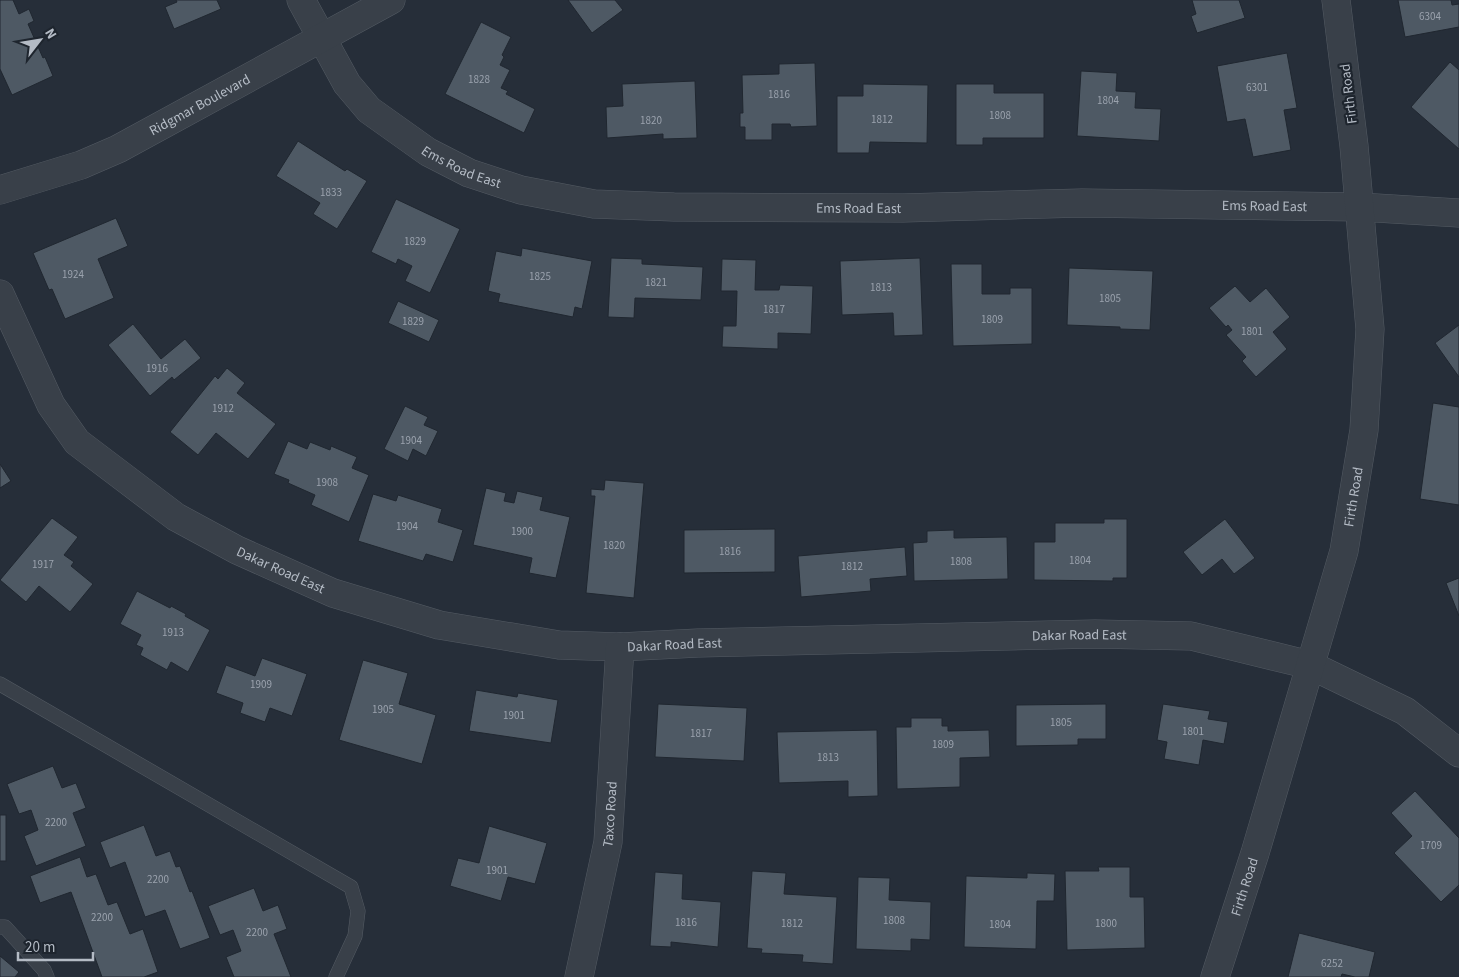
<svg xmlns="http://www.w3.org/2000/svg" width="1459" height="977" font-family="'Source Sans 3',sans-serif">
<rect width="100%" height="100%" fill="#262e39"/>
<!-- building -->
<g fill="#4e5964" stroke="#202730">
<path d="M0,0H13L19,14L29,9L34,21L28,24L43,58L45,57L53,76L12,95L0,69Z"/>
<path d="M176,0H217L221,9L174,29L165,7L177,2Z"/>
<path d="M568,0H615L623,10L592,33Z"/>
<path d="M1192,0H1239L1245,18L1197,33L1191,16L1196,14Z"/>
<path d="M1398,0H1451L1452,5L1459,4V27L1405,37Z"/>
<path d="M481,22L511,37L502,55L504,57L500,65L510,70L501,88L508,91L506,94L535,109L524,133L445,94Z"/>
<path d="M1287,53L1297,108L1284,110L1291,150L1253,157L1245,119L1227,122L1217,66Z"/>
<path d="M1450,62L1459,70V149L1411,107Z"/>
<path d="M815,63L817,126L791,127L790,124H772V140H745V127H740V113H743L742,75L779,74V64Z"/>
<path d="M1081,71L1117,73L1116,91L1136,92L1135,108L1161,109L1159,141L1077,136Z"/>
<path d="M695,81L697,138L663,139V134L607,138L606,107L623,106L622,84Z"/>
<path d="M863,84L928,85L927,143L870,142L869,153H837V96H863Z"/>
<path d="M956,84H994V93H1044V138H983V145H956Z"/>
<path d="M298,141L345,171L347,169L367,181L337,229L313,214L320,203L276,176Z"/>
<path d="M396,199L460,229L430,293L405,281L412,266L398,259L396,264L371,252Z"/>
<path d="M116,218L128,246L98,259L114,298L65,319L52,289L49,290L33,253Z"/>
<path d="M522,248L592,261L582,309L575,307L573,317L498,302L500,294L488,291L496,251L521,256Z"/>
<path d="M611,258L642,259V264L703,267L701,300L635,298L634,318L608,317Z"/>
<path d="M920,258L923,335L894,336L893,313L842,315L840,261Z"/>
<path d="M722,259L756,260L755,290H779L780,285L813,286L811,334L778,333V349L722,347L723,326H736L737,291H721Z"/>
<path d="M951,264H982V294H1010V288H1032V344L953,346Z"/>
<path d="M1069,268L1153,271L1150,330L1120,329V327L1067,325Z"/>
<path d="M1235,286L1250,302L1266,288L1290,317L1273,332L1287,349L1256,377L1242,361L1246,357L1226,335L1232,330L1228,325L1226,327L1209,308Z"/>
<path d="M398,301L439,320L429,342L388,323Z"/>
<path d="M133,324L161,359L185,339L201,358L174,380L172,377L150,396L108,345Z"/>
<path d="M1459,325V377L1435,343Z"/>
<path d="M227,368L245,383L237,393L276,424L248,459L216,433L198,455L170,432L215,376L218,379Z"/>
<path d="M1433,403L1459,407V505L1420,499Z"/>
<path d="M405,406L428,417L424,425L438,431L426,456L413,449L408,461L384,449Z"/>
<path d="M288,441L307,449L310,442L330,450L331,446L357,457L352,468L369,475L349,522L311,505L315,495L288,483L289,480L274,474Z"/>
<path d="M0,464L11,481L0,488Z"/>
<path d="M605,480L644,483L634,598L586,593L595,496H591V489L604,490Z"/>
<path d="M486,488L506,493L504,501L514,503L517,491L543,497L540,510L570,517L556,578L529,573L532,558L473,545Z"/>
<path d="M373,494L396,501L398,495L442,509L438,522L463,530L453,562L426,554L423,561L358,541Z"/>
<path d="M52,518L78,537L64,555L74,562L71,566L93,584L70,612L39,586L26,602L0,580Z"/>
<path d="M1104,519H1127V578H1113V581L1034,580V542H1055V523H1104Z"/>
<path d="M1225,519L1255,558L1234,574L1222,559L1202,575L1183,552Z"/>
<path d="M775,529V572L684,573V530Z"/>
<path d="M954,530V538L1007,537L1008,579L914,581L913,543L927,542V531Z"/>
<path d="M905,547L907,576L870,579L871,591L801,597L798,556Z"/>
<path d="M1459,578V616L1446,583Z"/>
<path d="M137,591L170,608L171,606L186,614L185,616L210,630L188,672L171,662L167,670L140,655L143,648L136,645L141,635L120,624Z"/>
<path d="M262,658L307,674L292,716L270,708L265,722L240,713L243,703L216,693L226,665L255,676Z"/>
<path d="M363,660L408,673L399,704L436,715L422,764L339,740Z"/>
<path d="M476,690L517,697L518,693L558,700L551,743L469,731Z"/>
<path d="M658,704L747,708L744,761L655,757Z"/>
<path d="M1106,704V739H1078V745L1016,746V705Z"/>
<path d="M1163,704L1210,711L1208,719L1228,722L1224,744L1203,740L1199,765L1164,759L1167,742L1157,740Z"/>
<path d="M911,718H942V726H948V731L989,730L990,757L960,758V787L897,789L896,727H911Z"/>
<path d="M877,730L878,796L848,797V781L779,783L777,732Z"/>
<path d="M53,766L62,788L76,783L86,808L73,813L86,846L36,866L24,836L38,830L31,810L19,814L7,784Z"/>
<path d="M1415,791L1459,838V885L1441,902L1394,853L1412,836L1391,813Z"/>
<rect x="0" y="815" width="6" height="46"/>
<path d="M144,825L156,856L170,851L176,867L180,866L190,892L192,891L210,938L180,949L165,910L145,917L125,862L110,868L100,842Z"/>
<path d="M489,826L547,843L535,884L508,877L501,901L450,886L458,858L479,863Z"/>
<path d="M80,857L87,877L96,874L108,905L117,902L130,934L143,929L158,972L144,977H102L71,892L40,903L30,876Z"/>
<path d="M1098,867H1130V897H1144L1145,948L1067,950L1065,871H1099Z"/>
<path d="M752,871L786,873L784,894L837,897L833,964L802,962L803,955L761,953L762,949L747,948Z"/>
<path d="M655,872L683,874L682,899L721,902L718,947L671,942V947L650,946Z"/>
<path d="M1027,873L1055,874L1054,901H1037L1036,949L964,947L966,876L1027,878Z"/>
<path d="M858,877L890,878L889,900L931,902L930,940L911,939V951L856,949Z"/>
<path d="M254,888L263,911L278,905L287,929L274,934L291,977H234L226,957L241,951L233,930L220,935L208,906Z"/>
<path d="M1299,933L1375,952L1369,977H1355L1342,974L1341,977H1288Z"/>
<path d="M0,956L19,972L15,977H0Z"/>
</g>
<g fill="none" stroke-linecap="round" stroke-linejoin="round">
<defs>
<g id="service">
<path d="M0,684L351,887L358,911L355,936L336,977"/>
<path d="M0,927H5L44,970L47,977"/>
</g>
<g id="minor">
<path id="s1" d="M301,0L347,84L369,110L428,152L469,173L521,190L594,204L674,207L903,208L1082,203L1360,207L1459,213"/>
<path id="s2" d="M0,294L51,405L77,442L176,517L237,550L333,593L439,625L559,645L620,647L698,643L1095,634L1191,636L1310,665L1405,711L1459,753"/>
<path id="s3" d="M579,977L608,842L620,647"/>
<path id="s4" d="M1215,977L1255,853L1344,551L1364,430L1370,329L1354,146L1336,0"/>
</g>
<g id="tertiary">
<path id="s5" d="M0,190L81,165L118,149L391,0"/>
</g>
</defs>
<!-- service casing -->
<use href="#service" stroke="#545b64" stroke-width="15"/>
<!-- minor casing -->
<use href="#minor" stroke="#545b64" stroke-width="29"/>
<!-- tertiary casing -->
<use href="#tertiary" stroke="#545b64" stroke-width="29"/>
<!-- service -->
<use href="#service" stroke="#394049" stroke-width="14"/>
<!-- minor -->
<use href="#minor" stroke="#394049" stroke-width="28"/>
<!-- tertiary -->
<use href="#tertiary" stroke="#394049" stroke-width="28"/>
</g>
<g text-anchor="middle" stroke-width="4.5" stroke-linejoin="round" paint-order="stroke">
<!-- number labels -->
<g font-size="11" fill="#9aa2ad">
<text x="1430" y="20">6304</text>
<text x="479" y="83">1828</text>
<text x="1257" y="91">6301</text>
<text x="779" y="98">1816</text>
<text x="1108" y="104">1804</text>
<text x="1000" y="119">1808</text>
<text x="882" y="123">1812</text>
<text x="651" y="124">1820</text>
<text x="331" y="196">1833</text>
<text x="415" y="245">1829</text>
<text x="73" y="278">1924</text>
<text x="540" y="280">1825</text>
<text x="656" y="286">1821</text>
<text x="881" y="291">1813</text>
<text x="1110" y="302">1805</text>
<text x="774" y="313">1817</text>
<text x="992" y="323">1809</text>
<text x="413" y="325">1829</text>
<text x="1252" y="335">1801</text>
<text x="157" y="372">1916</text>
<text x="223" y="412">1912</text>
<text x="411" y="444">1904</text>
<text x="327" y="486">1908</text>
<text x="407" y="530">1904</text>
<text x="522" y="535">1900</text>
<text x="614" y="549">1820</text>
<text x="730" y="555">1816</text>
<text x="1080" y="564">1804</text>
<text x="961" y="565">1808</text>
<text x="43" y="568">1917</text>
<text x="852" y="570">1812</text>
<text x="173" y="636">1913</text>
<text x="261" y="688">1909</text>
<text x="383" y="713">1905</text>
<text x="514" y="719">1901</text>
<text x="1061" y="726">1805</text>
<text x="1193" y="735">1801</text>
<text x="701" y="737">1817</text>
<text x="943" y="748">1809</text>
<text x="828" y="761">1813</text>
<text x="56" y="826">2200</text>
<text x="1431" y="849">1709</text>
<text x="497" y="874">1901</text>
<text x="158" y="883">2200</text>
<text x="102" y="921">2200</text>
<text x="894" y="924">1808</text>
<text x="686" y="926">1816</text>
<text x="792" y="927">1812</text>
<text x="1106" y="927">1800</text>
<text x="1000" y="928">1804</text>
<text x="257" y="936">2200</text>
<text x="1332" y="967">6252</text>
</g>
<!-- street labels -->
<g font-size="14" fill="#b4bbc5" stroke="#1e252e">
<text transform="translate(1348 94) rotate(-97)" y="5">Firth Road</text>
<text dy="5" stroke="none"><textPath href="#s5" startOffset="218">Ridgmar Boulevard</textPath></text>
<text dy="5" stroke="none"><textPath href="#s1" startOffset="239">Ems Road East</textPath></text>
<text dy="5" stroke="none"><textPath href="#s1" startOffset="1048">Ems Road East</textPath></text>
<text dy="5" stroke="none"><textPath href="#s1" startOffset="642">Ems Road East</textPath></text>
<text dy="5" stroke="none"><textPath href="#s4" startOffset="500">Firth Road</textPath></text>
<text dy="5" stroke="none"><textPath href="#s2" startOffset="409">Dakar Road East</textPath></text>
<text dy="5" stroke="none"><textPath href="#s2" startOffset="1219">Dakar Road East</textPath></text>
<text dy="5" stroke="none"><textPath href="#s2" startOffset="814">Dakar Road East</textPath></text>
<text dy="5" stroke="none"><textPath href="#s3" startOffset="166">Taxco Road</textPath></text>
<text dy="5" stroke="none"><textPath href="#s4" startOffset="95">Firth Road</textPath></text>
</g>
</g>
<!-- north arrow -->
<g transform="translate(40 40) rotate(59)" stroke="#1e252e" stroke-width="4" paint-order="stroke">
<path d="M0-4L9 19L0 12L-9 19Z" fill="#b4bbc5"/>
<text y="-8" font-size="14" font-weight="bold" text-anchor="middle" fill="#b4bbc5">N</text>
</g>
<!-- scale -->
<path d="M18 952v8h75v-8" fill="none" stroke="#b4bbc5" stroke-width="2.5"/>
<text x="25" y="952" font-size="15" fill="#b4bbc5" stroke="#1e252e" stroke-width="4" paint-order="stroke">20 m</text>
</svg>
